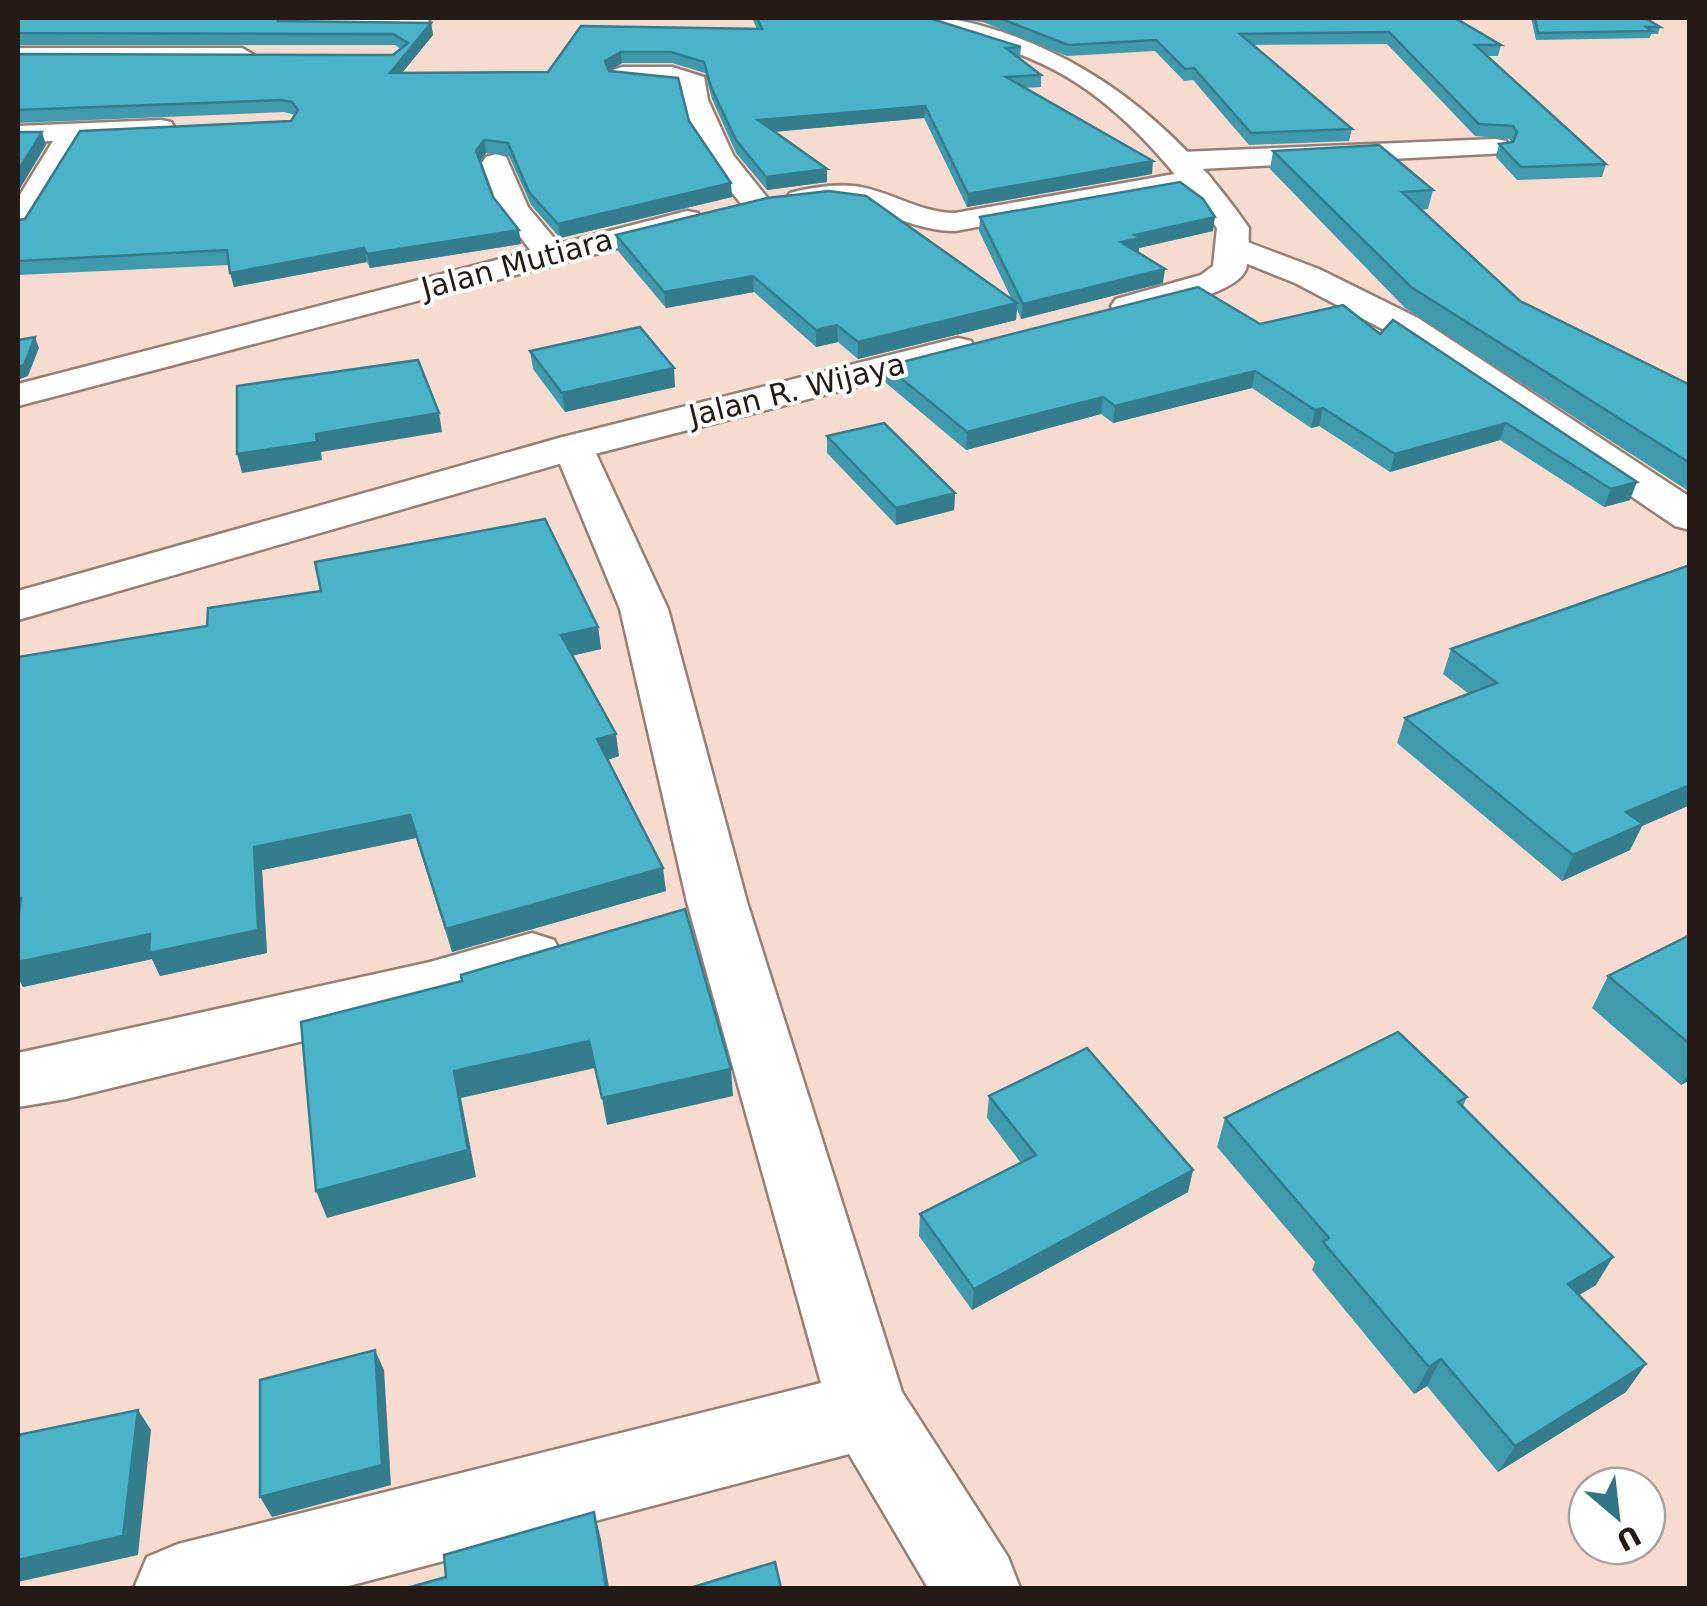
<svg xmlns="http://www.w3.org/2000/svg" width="1707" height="1606" font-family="'DejaVu Sans',sans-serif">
<rect width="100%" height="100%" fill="#f6dbce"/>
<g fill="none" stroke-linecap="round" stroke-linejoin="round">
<defs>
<g id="street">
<path d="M254,18H426L429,21L417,28L260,30L248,23Z"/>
<path d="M18,48H242L254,55L242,62H18Z"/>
<path d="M622,67H672L704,77L708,100L733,155L773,205L769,211H747C720,177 681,133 682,86L613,80L609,75L613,70Z"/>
<path d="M161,120L171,122L175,128L171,134L82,140L29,229L18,231V198L53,141L18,142V126Z"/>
<path d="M1496,139L1506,141L1510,147L1506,153L1181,170L1171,167L1167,161L1171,155L1181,152Z"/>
<path d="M496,154L506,157L528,207L559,244L687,211L698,213L703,220L698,227L18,406V384L531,251L499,209L482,163L486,157Z"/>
<path d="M1197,170L1207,173L1212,179L1207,185L955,231C919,231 889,213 854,205C833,201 811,211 790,205L786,199L790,193C809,188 835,184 854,186C889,190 919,213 955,213Z"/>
<path d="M1234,237L1319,269L1418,318L1690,497V530L1675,526L1392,334L1295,283L1223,254L1218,247L1223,240Z"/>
<path d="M573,435L587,438L593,447L668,609L747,902L902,1392L1008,1557L1020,1588H928L849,1454L341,1588H134L147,1557L178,1544L821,1383L687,902L620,609L553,447L559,438Z"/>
<path d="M532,933L554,940L563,956L554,972L430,1010L66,1099L18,1107V1053L430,962Z"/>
</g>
<g id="secondary">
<path d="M921,18C950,16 974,23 1002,32C1106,67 1187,138 1249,228C1248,240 1250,257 1246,269C1237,295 1154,310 1128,316L1116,313L1111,306L1116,299L1201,275L1213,266L1217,228C1175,172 1128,113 1067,77C1023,51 972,38 924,23Z"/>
<path d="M958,338L971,341L976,349L971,357L587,456L18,620V591L559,438Z"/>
</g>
</defs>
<!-- street casing -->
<use href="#street" stroke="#977f73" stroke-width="5"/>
<!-- secondary casing -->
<use href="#secondary" stroke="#977f73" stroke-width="5"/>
<!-- street -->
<use href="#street" fill="#fff" fill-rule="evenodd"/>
<!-- secondary -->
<use href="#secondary" fill="#fff" fill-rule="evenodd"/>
</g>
<!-- wall -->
<g fill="#409aae">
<path d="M18,18H281V21L431,23L433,35L402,73L548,72L581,26L757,29L752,18H929L1021,47L1020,59L1041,75V87L1025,88L1152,174L967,207L924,118L774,132L827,182L767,190L736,153L712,99L705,73L672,63H622L610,71L689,121L732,197L560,238L531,205L509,156L486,153L480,162L493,197L521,244L370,268L367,262L234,287L229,265L18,275V220L291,121L295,115L284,112L18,123V54L393,55L401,49L395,45H18Z"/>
<path d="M946,18H1455L1501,45L1498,56H1487L1606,164L1602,177L1517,180L1496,157L1499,144L1512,142L1509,139L1475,136L1387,44L1253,45L1352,129L1349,141L1249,145L1193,80L1184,81L1155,51L1067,56L983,22Z"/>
<path d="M1531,18H1645L1660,27L1658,34H1651L1650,38L1536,40Z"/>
<path d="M1273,151L1433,190L1428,209L1421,210L1520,301L1690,385V492L1405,308L1270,169Z"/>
<path d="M980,217L1213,231L1139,248V252L1163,283L1021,319L1017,309L1016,320L858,359L838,342L816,347L754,292L666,308L618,251L616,235L1012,300L979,231Z"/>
<path d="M1260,324L1380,334L1630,500L1604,507L1500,440L1390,472L1319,426L1311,428L1252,388L1113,423L1101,414L966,450L886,383V366Z"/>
<path d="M530,351L675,387L565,412L533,369Z"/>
<path d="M827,436L955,493L954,510L896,525L827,453Z"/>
<path d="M1690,565V805L1642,826L1630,850L1562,881L1397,743L1405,718L1469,694L1443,674L1451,649Z"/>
<path d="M598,627L601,649L572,656L619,756L607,760L666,891L452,952L416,838L262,870L267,953L160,976L152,959L23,987L18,977V657Z"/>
<path d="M1690,935V1080L1681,1085L1592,1008L1608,976Z"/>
<path d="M989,1096L1188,1192L972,1310L919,1236L920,1214L1021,1163L987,1118Z"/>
<path d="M1467,1097L1463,1106L1596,1285L1579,1295L1626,1392L1498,1472L1427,1386L1414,1394L1312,1270L1315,1262L1217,1147L1225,1118Z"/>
</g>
<!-- shaded-wall -->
<g fill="#347d8d">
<path d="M431,23L433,35L392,85L390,73Z"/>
<path d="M621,52L622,63L606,73L605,61Z"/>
<path d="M925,106L924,118L759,133L758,120Z"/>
<path d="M42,132L46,145L18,192V171Z"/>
<path d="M484,140L486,153L478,164L476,151Z"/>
<path d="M1153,161L1152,174L967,207L968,194Z"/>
<path d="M827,169V182L767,190L766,177Z"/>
<path d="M731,183L732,197L560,238L558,224Z"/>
<path d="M1215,217L1213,231L1139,248V252L1121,242L1135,235Z"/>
<path d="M519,230L521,244L370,268L367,254Z"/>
<path d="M364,248L367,262L234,287L230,273Z"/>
<path d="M1165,269L1163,283L1021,319L1023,304Z"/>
<path d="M753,276L754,292L666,308L664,292Z"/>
<path d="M1017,303L1016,320L858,359V342Z"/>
<path d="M837,325L838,342L816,347V330Z"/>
<path d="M35,337L39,348L28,376L18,380V367Z"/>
<path d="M674,368L675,387L565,412L562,393Z"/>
<path d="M1255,371L1252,388L1113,423L1115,406Z"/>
<path d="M1103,397L1101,414L966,450L967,432Z"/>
<path d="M1323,408L1319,426L1311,428L1315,410Z"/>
<path d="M439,413L442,432L321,452L322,460L242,473L237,454L316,434Z"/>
<path d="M1506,423L1500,440L1390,472L1395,454Z"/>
<path d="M1637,482L1630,500L1604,507L1611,489Z"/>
<path d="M955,493L954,510L896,525V508Z"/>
<path d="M598,627L601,649L564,657L561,635Z"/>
<path d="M616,734L619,756L600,762L597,739Z"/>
<path d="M1690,785V805L1642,826L1630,850L1562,881L1573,855L1626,812Z"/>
<path d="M410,815L416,838L262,870L267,953L160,976L152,959L23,987L18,977V962L254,847Z"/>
<path d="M663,868L666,891L452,952L446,929Z"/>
<path d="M589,1041L595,1068L461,1098L476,1177L327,1218L316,1191L454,1071Z"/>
<path d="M731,1069L733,1096L607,1125L602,1098Z"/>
<path d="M1690,1071V1080L1681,1085Z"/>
<path d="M1193,1170L1188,1192L972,1310L974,1289Z"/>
<path d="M1613,1257L1596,1285L1552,1311L1568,1284Z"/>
<path d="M375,1350L384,1370L391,1485L272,1517L260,1497Z"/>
<path d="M1441,1359L1427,1386L1414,1394L1429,1367Z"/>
<path d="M1646,1364L1626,1392L1498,1472L1515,1446Z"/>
<path d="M138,1410L151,1430L138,1555L18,1582V1560Z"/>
<path d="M594,1512L601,1539L609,1588H606Z"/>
</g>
<!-- building -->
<g fill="#4ab3ca" stroke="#347d8d" stroke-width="2.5">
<path d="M18,18H278V21L431,23L390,73L548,72L581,26L762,29L757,18H929L1021,47L1006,48L1041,75L1006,77L1153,161L968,194L925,106L758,120L827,169L766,177L736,140L711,87L704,62L671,52H621L605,61L609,71L678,78L689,121L731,183L558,224L529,192L508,143L484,140L476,151L493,197L519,230L367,254L364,248L230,273L227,250L18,261V220L25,219L80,131L291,121L298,110L292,102L281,100L18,110V54L393,55L408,43L393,34L18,33Z"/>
<path d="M999,18H1455L1501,45H1475L1606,164L1521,167L1499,144L1513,142L1517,132L1513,126L1479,124L1389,32L1240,34L1352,129L1251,133L1194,68L1185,69L1156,40L1068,45Z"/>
<path d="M1535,18H1645L1660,27H1646L1652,31L1538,33Z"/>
<path d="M18,132H42L18,171Z"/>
<path d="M1379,145L1433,190L1402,192L1520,301L1690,385V463L1411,287L1273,151Z"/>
<path d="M1180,182L1203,199L1215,217L1135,235L1141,238L1121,242L1165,269L1023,304L980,217Z"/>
<path d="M829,191L866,196L1017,303L858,342L837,325L816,330L753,276L664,292L616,235L767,198Z"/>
<path d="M1198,287L1260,324L1343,305L1380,334L1393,320L1637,482L1611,489L1506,423L1395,454L1323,408L1315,410L1255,371L1115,406L1103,397L967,432L886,366Z"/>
<path d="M640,327L674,368L562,393L530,351Z"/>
<path d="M35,337L24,365L18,367V340Z"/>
<path d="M418,360L439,413L316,434L317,442L237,454V386Z"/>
<path d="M884,423L955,493L896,508L827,436Z"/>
<path d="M545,519L598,627L561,635L616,734L597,739L663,868L446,929L410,815L254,847L258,930L149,953L150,934L18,962V920L21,898H18V657L207,626L208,608L321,591L315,562Z"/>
<path d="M1690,565V785L1626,812L1643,824L1573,855L1405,718L1497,683L1451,649Z"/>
<path d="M685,909L731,1069L602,1098L589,1041L454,1071L468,1150L316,1191L301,1022L462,981L461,975Z"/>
<path d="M1690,935V1044L1608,976Z"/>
<path d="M1398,1032L1467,1097L1458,1102L1613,1257L1568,1284L1646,1364L1515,1446L1441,1359L1429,1367L1323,1242L1329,1238L1225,1118Z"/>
<path d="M1087,1048L1193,1170L974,1289L920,1214L1036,1155L989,1096Z"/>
<path d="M375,1350L382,1465L260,1497V1380Z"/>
<path d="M138,1410L123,1536L18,1560V1435Z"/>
<path d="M594,1512L606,1588H407L446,1577L444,1555Z"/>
<path d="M775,1562L781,1588H690Z"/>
</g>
<g text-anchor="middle" stroke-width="8" stroke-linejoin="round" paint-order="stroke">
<!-- far-street labels -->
<g font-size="30" fill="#241a16" stroke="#fff">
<text transform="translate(517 264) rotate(-15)" y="10">Jalan Mutiara</text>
<text transform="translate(797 390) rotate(-14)" y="10">Jalan R. Wijaya</text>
</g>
</g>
<!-- border -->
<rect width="1707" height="1606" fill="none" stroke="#241a16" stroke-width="40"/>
<!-- north arrow -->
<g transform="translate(1617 1516) rotate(152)"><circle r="48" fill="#ffffff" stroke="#a7a3a2" stroke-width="2.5"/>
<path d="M0-8L18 38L0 25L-18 38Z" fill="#327686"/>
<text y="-15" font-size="28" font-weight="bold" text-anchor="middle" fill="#241a16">U</text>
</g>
</svg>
